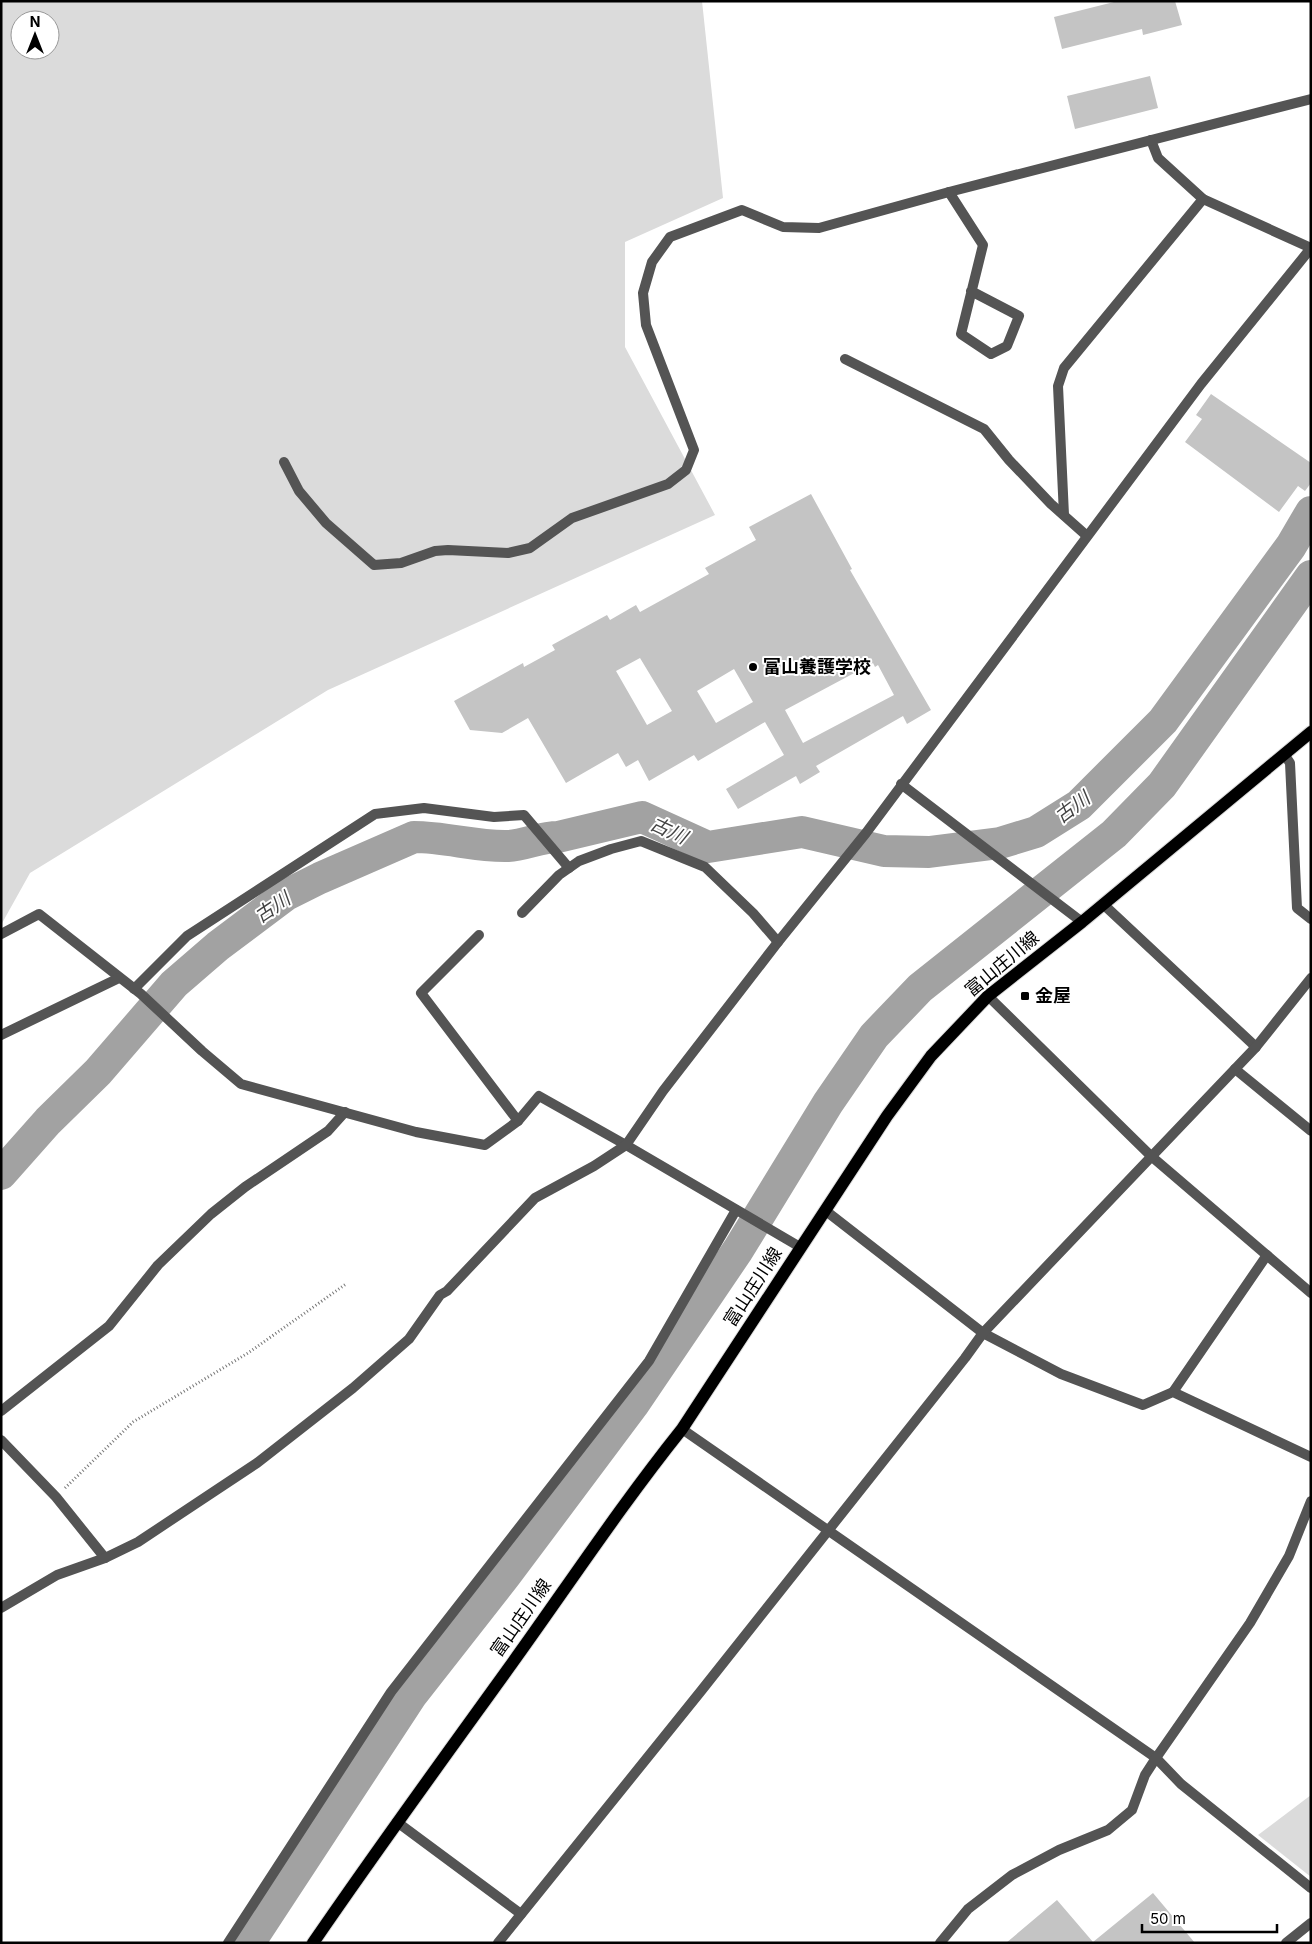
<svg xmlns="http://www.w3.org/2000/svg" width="1312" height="1944" font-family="Inter,'Noto Sans JP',sans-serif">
<rect width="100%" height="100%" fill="#fff"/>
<!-- green -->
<g fill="#dbdbdb" fill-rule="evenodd">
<path d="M1,1H702L723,198L625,242V347L715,515L328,690L30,873L1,925ZM20,20H50V50H20Z"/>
<path d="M1311,1795V1877L1258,1835Z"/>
</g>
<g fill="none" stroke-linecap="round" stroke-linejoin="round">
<!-- river -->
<g stroke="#a2a2a2" stroke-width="32">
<path d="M1,1174L48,1121L98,1072L174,984L218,946L286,895L320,878L414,837C446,837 477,847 508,846C525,845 541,837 558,837L642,817L708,847L802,832L884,851L929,852L1000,843L1036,832L1079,805L1163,721L1291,546L1311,512"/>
<path d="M249,1943L411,1696L505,1576L633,1405L738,1250L828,1103L874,1036L920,988L1114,834L1162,785L1311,576"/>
</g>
</g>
<!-- building -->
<g fill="#c4c4c4" fill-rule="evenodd">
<path d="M1118,1H1175L1182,25L1143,35L1142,29L1062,49L1054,17Z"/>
<path d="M1150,76L1158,108L1075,129L1067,96Z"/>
<path d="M1211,394L1311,463V483L1305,491L1298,486L1279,512L1185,442L1202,419L1196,415Z"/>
<path d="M811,494L852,569L850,570L931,710L907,724L903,716L816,766L820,772L800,784L796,776L738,809L726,789L784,755L765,722L698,761L694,755L649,781L638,760L626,767L618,753L566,783L528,718L502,733L470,730L454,701L523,663L524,667L555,650L552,645L607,615L610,620L636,605L640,612L709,574L705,568L756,540L749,527ZM640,658L672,711L647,725L616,671ZM873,663L875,667L878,665L894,695L803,743L785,710ZM734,669L753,702L716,723L697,691Z"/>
<path d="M1153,1893L1195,1943H1006L1057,1900L1093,1942Z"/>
</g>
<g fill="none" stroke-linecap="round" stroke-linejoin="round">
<defs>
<path id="primary" d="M313,1943C378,1848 446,1755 513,1662C569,1584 622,1504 682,1429L887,1116L931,1056L988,996L1082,922L1311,732"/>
</defs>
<!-- primary casing -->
<use href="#primary" stroke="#dbdbdb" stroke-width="14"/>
<!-- path -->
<path stroke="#767676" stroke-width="3" stroke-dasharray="1 2.5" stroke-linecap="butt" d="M65,1488L133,1422L248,1353L346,1284"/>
<!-- minor -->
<g stroke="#545454" stroke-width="10">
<path d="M1151,140L1158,158L1203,199L1311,248"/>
<path d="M949,192L983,245L961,334L991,354L1007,346L1019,316L971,291"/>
<path d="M845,359L984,429L1009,460L1051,504L1087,536"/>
<path d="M284,462L299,491L326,523L374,565L401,563L435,551L448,550L508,553L530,548L572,518L668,484L686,470L694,450L646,325L643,293L652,262L670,237L742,210L783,227L819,228L949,192L1311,99"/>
<path d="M1064,515L1058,386L1064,368L1203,199"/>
<path d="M1284,754L1290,763L1297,908L1311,919"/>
<path d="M901,784L1082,922"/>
<path d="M1103,904L1256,1047"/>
<path d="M522,913L559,875L579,861L611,849L641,841L705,867L753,913L778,942"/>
<path d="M1,934L39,914L141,994L202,1051L241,1084L416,1132L485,1145L518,1121L539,1096L626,1145L800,1247"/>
<path d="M479,935L421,993L518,1121"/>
<path d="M134,989L187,936L375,814L424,808L494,817L524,815L569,868"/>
<path d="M988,996L1151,1156L1311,1293"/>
<path d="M1,1035L119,978"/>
<path d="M1235,1069L1311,1131"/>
<path d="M826,1211L983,1333L1061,1374L1143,1405L1173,1392L1311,1457"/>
<path d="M1173,1392L1267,1255"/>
<path d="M1,1411L109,1326L158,1265L211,1214L245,1187L328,1131L345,1112"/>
<path d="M682,1429L1156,1758L1181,1784L1311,1888"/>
<path d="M1,1440L56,1497L105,1558"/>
<path d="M1,1608L57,1575L105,1558L138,1542L257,1463L353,1388L409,1339L440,1295L447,1291L535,1198L594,1166L626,1145L663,1091L778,942L866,833L1201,384L1311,248"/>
<path d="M397,1822L521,1914"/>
<path d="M228,1943L391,1692L649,1361L736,1210"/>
<path d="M498,1943L701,1691L965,1358L983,1333L1256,1047L1311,978"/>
<path d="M940,1943L968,1909L1012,1875L1059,1850L1108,1830L1132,1810L1145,1775L1156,1758L1250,1623L1289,1556L1311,1501"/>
</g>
<!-- tertiary -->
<path stroke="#545454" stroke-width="10" d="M1286,1943L1311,1923"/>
<!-- primary -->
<use href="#primary" stroke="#000" stroke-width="12"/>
</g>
<!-- markers -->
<g fill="#000" stroke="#fff" stroke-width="2">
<circle cx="753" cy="667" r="5"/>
<rect x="1020" y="991" width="10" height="10" rx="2.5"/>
</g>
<g text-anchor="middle" stroke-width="4" stroke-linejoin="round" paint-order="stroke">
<!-- poi labels -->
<g font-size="18" font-weight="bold" fill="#000" stroke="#fff" text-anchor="start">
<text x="763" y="673">富山養護学校</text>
<text x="1035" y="1002">金屋</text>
</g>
<!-- street labels -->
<g font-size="18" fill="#000" stroke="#fff">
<text transform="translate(1002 964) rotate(-40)" y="6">富山庄川線</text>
<text transform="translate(753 1287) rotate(-57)" y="6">富山庄川線</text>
<text transform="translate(521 1618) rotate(-55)" y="6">富山庄川線</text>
</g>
<!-- water labels -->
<g font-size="19" font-style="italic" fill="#434343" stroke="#fff">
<text transform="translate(1072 807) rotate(-37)" y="7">古川</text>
<text transform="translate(669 830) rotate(25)" y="7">古川</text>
<text transform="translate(272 907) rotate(-34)" y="7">古川</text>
</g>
</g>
<!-- border -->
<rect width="1312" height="1944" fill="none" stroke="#000000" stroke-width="5"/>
<!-- north arrow -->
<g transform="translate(35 35)"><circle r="24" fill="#ffffff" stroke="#999999"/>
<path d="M0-4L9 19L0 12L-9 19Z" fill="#000000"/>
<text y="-8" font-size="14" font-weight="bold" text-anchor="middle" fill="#000000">N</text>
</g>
<!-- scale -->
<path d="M1142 1924v8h135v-8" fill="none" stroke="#000000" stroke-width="2.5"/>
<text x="1150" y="1924" font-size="15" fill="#000000" stroke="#ffffff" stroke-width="4" paint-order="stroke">50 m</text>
</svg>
